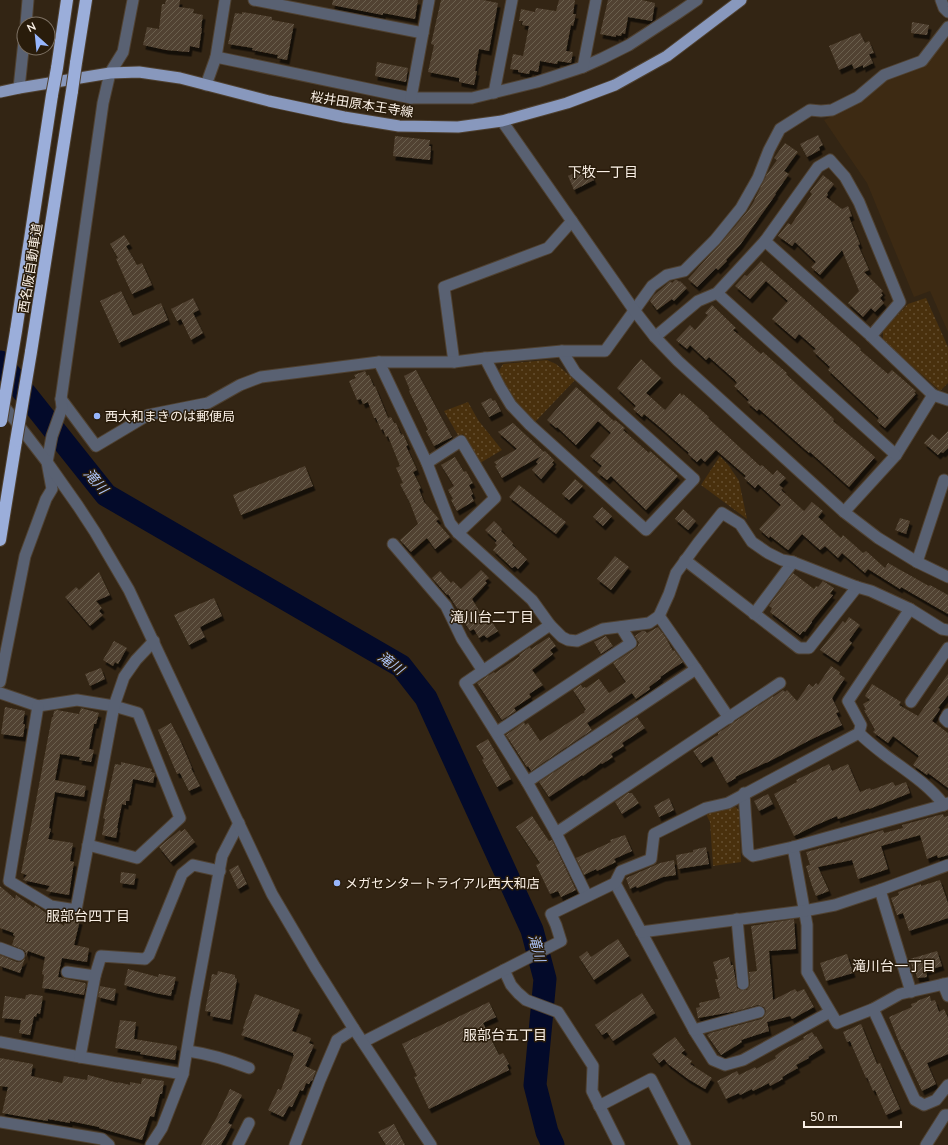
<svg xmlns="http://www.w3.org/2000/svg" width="948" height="1145" font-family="'Nunito Sans','Noto Sans JP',sans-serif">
<defs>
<pattern id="park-dots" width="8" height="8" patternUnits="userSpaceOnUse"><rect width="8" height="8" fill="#49300d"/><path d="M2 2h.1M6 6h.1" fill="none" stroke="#644e30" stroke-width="1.8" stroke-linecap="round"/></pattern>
<pattern id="building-hatch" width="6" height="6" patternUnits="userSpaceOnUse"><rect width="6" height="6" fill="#514230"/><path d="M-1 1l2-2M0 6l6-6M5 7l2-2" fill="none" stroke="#6b5e4e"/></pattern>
<filter id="shadow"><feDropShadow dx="2.5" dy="4.5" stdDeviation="0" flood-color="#0009"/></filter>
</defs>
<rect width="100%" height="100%" fill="#332514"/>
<!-- built -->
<path fill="#3d2a13" d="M948,38V332L930,291L914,297L867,183L824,120L862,101L886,78L924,65Z"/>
<!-- park -->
<g fill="url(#park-dots)">
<path d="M926,298L948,347V383L940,391L883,340V331L908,304Z"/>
<path d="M547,360L556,364L575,380L535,422L516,401L498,372L503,364Z"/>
<path d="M468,402L478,420L502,450L480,463L463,434L459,437L444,411Z"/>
<path d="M720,456L729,466L739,481L747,519L701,485Z"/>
<path d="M736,807L739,810L741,862L713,866L710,822L706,814L718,809Z"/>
</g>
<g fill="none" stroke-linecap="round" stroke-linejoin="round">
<!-- river -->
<path stroke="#030a2a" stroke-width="23" d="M0,362L106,495L401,666L426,698L532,930L545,979L535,1085L547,1132L553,1145"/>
</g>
<!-- building -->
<g fill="url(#building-hatch)" filter="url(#shadow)">
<path d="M166,0H180L179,7L194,9L193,13L203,15L201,28H202L199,48L190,46L189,52L166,50L143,45L147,27L159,29L162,4H165Z"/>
<path d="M333,0H418L415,19L383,13V15L332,5Z"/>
<path d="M441,0H483L498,3L489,51L479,49L475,71H477L474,85L459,82V78L428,72L434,45L431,44Z"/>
<path d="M559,0H575L573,14H576L573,26L571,25L566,51L573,52L571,63L558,61L557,64L540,61L538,72L530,70L529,74L518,72V70L510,69L513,54L523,56L529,26L522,25L523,21H519L521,9L535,12L536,8L556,11Z"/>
<path d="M608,0H642L655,3L652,21L628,17L625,34L622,33L621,36L616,35V37L600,34Z"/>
<path d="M242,12L272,17V20L294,24L287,60L277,58L278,55L252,50L253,48L228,44L235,13L242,14Z"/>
<path d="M912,22L929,25L927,35L911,33Z"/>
<path d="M860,33L865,43L869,41L874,53L869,54L873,63L863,68V65L854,69L852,64L839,70L829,46Z"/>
<path d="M377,62L408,68L406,82L375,76Z"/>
<path d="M818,135L823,145L819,147L820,150L807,157L800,144Z"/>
<path d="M395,136L430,140L429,146H431L430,160L393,156Z"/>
<path d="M785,143L798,152L784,171L789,174L775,194H776L740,245L726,260L727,261L718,270L716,268L697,287L688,279L720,244L747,212L753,203L767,174L777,160L774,158Z"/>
<path d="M588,166L594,180L574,190L568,176Z"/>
<path d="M823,175L834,184L827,193L828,195L826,197L842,209L848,206L852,216L849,217L860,244L858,245L869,270L864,272L883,291L881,293L883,295L880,298L884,303L875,312L871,308L863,317L848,303L859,291L842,250L820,275L811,267L816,262L795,242L792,246L778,236L788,223L791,225L812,194L810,192Z"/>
<path d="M124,235L130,244L126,246L137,265L142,263L152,285L132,294L116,259L118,258L110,244Z"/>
<path d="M761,261L853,342L861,349L860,350L888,374L892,370L916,391L914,393L916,394L885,428L877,421L879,418L828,370L830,367L813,351L816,349L799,334L795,339L772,319L788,301L766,281L750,299L735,286L745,275L747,276Z"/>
<path d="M675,280H677L679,282L680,281L687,288L674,301L672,299L657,310L650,301L654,295L666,285L670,281L672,283Z"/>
<path d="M121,291L133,316L161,303L168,320L119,343L100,301Z"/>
<path d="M193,298L199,310L193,313L203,333L191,340L181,319L177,321L171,309Z"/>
<path d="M712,305L736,328L733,330L761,354L763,352L787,373L786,374L834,419L833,421L875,457L849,487L810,452L809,453L759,409L757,411L747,402L749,400L734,386L737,383L735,380L709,357L706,360L690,345L687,349L676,340L690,325L695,330L708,315L705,313Z"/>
<path d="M641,359L661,378L646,393L665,410L680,393L682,396L683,394L709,417L708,418L760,466L762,465L773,475L777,470L786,478L779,485L783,488L781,490L804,511L812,502L823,511L818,517L841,538L843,535L863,553L866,551L885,568L888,563L929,586L930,585L948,595V614L901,587L900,589L868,569L865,573L842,553L838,558L825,546L820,550L802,534L788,550L770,536L769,538L759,529L781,505L758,484L755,488L744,478L746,476L716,450L705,462L701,458L697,462L688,454L689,453L662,429L644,414L642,417L633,409L636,406L617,388Z"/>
<path d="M416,370L452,437L434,446L426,431L428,430L409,391L410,390L404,376Z"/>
<path d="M365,371L367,376L369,375L374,387L375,386L388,418L391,417L394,423H396L401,435L403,434L408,445L406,446L417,470L413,472L421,488L419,489L424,502L439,519L436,521L450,537L435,549L427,538L411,552L400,540L418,524L410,503L400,484L403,483L396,468L400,466L388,436L386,437L383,429L381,430L376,418H374L368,402L363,404L361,399L357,400L349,381L356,378L354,375Z"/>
<path d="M576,387L614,421L615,420L625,428L623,430L649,453L650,451L678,476L646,510L611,476L607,480L597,472L602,466L590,456L611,433L598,421L576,445L557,427L556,428L547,420Z"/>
<path d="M491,398L493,401L495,400L501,411L489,417L481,403Z"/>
<path d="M513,423L544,452L545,451L554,460L552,463L554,464L541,479L532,470L538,464L536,462L541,456L502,478L495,466L497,465L494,462L517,449L498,432Z"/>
<path d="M948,431V448L943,453L941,452L938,455L924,443L932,434L939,440Z"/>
<path d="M455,457L464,472L466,471L473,483L469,485L473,494L471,495L474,501L457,511L451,500L453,499L448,490L454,486L441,465Z"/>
<path d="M305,466L313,486L241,515L233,495Z"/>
<path d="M575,479L583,486L569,500L562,494Z"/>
<path d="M519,485L566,522L556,534L509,497Z"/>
<path d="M602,507L612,516L603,526L593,517Z"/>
<path d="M683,509L696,521L688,530L675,519Z"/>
<path d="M900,518L910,521L906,534L895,530Z"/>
<path d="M494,521L502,529L501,531L513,543L512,545L527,559L518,569L515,566L512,568L493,550L497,545L495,543L497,541L485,530Z"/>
<path d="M615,556L629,567L611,590L597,579Z"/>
<path d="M481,570L489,578L485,581L487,583L472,599L488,625L492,622L498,631L487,638L484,635L479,638L474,629L470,631L463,620L464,619L448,594L447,595L432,578L440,571L451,583L453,581L461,589Z"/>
<path d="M99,572L110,595L96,601L102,608L99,611L103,615L90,626L65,597L76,587L79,590Z"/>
<path d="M793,573L814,589L816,586L818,587L823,581L834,588L830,594L833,595L812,621V622L805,632L803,631L800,635L770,612L772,608L769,606Z"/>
<path d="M214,598L222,616L200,627L205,637L189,645L174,615Z"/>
<path d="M849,617L860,625L849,640L852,643L838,662L820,650L843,621L845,623Z"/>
<path d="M658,627L666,638L673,651L674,650L683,662L660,677L661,678L649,687L650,689L636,699L632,693L587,723L592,730L531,771L528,766L527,767L506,735L524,722L525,725L528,723L540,741L585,712L584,711L586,710L573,690L581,685L583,688L585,687L586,688L599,679L609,693L626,682L613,663L635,649L638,646V644L639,643L635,636L642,631H645L647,633Z"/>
<path d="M606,636L613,646L601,654L594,642Z"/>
<path d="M549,637L556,646L550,650L553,654L532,670L543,685L529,694L531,697L514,708L516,711L502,720L477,683L494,672L495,673L520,656L519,655L530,647L531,649Z"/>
<path d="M114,641L127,648L118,664L115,662L113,666L103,660Z"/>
<path d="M831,666L840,672L839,674L845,678L832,698L839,712L836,713L842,725L812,739L766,763H765L735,777L736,778L727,783L712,756L701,763L693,751L718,735V733L773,696V697L783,690L785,692L787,690L797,701L809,684L813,687L816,683L818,685Z"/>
<path d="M101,668L105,679L90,686L85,674Z"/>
<path d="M948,674V695L938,708L940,709L932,721L948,733V788L928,773L927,775L913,765L919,756L893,736L888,743L873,732L875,730L864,710H866L863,704L870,700L865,696L872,684L901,702L899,705L918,716Z"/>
<path d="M5,707L25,711L23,724H25L23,737L1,734Z"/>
<path d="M81,708L99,713L96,724H94L89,749L94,750L91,762L79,760L80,757L60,754L55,780L86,786L84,797L55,792L49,828L51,829L48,839L73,843L70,861L74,862L69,895L46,891L50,886L23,880L27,875L21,873L34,811L52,717H53L54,711L57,710L79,714Z"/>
<path d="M637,717L645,728L622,743L624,746L611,754L613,757L602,764L601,763L583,776L582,775L549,797L539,782L600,742Z"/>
<path d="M171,723L180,740L192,768H191L200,786L189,791L180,773L177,774L158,730Z"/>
<path d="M488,739L511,779L497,787L482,760L484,759L476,746Z"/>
<path d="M121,762L152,769L151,772L155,773L153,783L133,779L129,801H126V805L122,804L117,828H118L116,838L102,835L105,819L103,818L115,764L121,765Z"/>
<path d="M829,764L832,771L848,764L860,792L870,788L871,790L893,782L895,786L906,782L910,793L869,809V808L838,819L837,816L814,826L794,836L774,794L797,782L796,780Z"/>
<path d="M628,793H632L639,803L622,814L615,802Z"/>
<path d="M768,794L773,804L759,811L754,801Z"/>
<path d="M669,798L674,810L659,817L654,806Z"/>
<path d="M943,814L944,817L948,816V855L938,858L937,855L927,859L920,835L881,846L888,869L858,879L852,860L818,867L829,891L816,896L812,886L806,866L810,865L806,852L848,841L883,830L884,833L903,828L902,825Z"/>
<path d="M532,816L549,841L552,840L576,890L561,897L558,891L550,894L536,865L540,863L516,827Z"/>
<path d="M185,829L195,842L171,862L159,847L180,830L181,832Z"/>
<path d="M625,835L632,851L614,859L616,862L597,871L596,869L584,875L576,858L611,842L610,840Z"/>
<path d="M706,847L709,864L678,869L676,855L693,852V850Z"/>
<path d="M674,860L676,875L663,877L637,888L636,886L630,889L626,878L660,863Z"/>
<path d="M238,865L247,884L238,889L229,870Z"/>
<path d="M121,872L136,874L134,885L120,883Z"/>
<path d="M940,880L948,903V918L909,931L903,913L897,915L891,898L899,895L898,892L921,884V886Z"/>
<path d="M0,886L15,899L16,895L34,908L35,905L64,926L66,917L80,920L74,945L89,948L87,962L62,958L58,977L85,983L86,984L84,995L56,990L42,988L44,975L42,974L45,957L28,951L26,957V953L24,950L12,945L15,936L13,935L14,933L0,928Z"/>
<path d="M794,919L796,949L769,951L773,1000L795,989L797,992L804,989L814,1007L792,1019L790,1016L767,1022L769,1031L741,1040L742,1042L721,1055L707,1035L710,1033L761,1019L764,1017L766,1011L764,1007L758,1005L737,1011L698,1018L696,1008L700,1007L699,1003L720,998L715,979H718L713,962L729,957L731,965H733L737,988L740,990H747L749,987L750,984L749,972L757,971L751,926Z"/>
<path d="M618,939L629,956L594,980L579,957L587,951L591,957Z"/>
<path d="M937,951L942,966L926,971L927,977L917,978L915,971H913L910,959Z"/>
<path d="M847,954L853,973L826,981L820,963Z"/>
<path d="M0,955L17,962H21L25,958L20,973L0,966Z"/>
<path d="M128,969L158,977L159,974L176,977L173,990H172L171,996L155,993L124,985Z"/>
<path d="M218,971L235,975V978L237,979L230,1020L210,1016L211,1012L205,1011L212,974L217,975Z"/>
<path d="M100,986L116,989L114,1001L98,997Z"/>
<path d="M642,993L655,1013L613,1041L607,1032L602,1035L595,1025Z"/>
<path d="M29,994L43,996L40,1014L37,1013L36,1017L34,1016L30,1035L19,1033L21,1020L2,1018L5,996L25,999L26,995H28Z"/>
<path d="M255,994L300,1010L292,1031L311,1038L309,1043L314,1045L305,1066L316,1071L312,1081L311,1080L309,1084L306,1083L303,1091L300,1090L292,1107L289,1106L283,1117L268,1110L278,1089L281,1090L294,1055H293V1053L241,1035L244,1029L243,1028Z"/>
<path d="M930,996L931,1001L935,1000L939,1012L944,1009L948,1018V1054L927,1063L936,1084L922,1091L903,1050H902L889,1017L912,1007L911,1004L917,1002V1001Z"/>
<path d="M489,1002L496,1017L483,1023L499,1055L503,1053L509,1064L507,1065L509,1070L429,1109L414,1077L417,1076L402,1044Z"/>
<path d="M120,1020L136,1022L134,1039L177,1046L175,1060L140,1054L141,1052L115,1048Z"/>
<path d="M861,1024L877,1064L880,1063L900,1109L886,1115L875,1090L873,1091L867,1077L866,1078L850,1041L847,1042L843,1032Z"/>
<path d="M812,1032L815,1037L816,1036L823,1048L808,1057L809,1058L796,1065L798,1068L782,1077L783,1079L770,1086L769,1083L753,1091L752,1089L740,1095L739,1093L726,1099L717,1081L737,1071L739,1075L755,1067L756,1069L776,1058L775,1056L783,1050L804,1039L803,1037Z"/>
<path d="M675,1037L685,1050L681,1053L692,1061L690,1064L712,1078L705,1089L688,1079L668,1064L664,1059L659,1063L652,1054Z"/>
<path d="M0,1058L33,1064L31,1076L62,1083L64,1076L87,1080L88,1075L118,1083V1082L130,1085V1082L141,1084L142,1078L164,1081L162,1094H160L154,1117L150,1116L142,1140L99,1128V1127L70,1121V1123L48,1119V1121L2,1113L8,1087L0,1086Z"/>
<path d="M230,1089L242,1095L228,1123L232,1125L221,1145H201L217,1117Z"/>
<path d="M394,1124L405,1145H386L378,1132Z"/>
</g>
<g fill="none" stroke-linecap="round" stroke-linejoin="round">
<defs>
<g id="minor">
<path d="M254,0L423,33"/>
<path d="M941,0L944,8L948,12"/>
<path d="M26,24L28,0"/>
<path d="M216,57L411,98H472L537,82L583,67L603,58L629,45L678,13L697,0"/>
<path d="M583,67L596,0"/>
<path d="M206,85L216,57L225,0"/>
<path d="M19,88L24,41"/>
<path d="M494,93L512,0"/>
<path d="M411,98L429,0"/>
<path d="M765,241L871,336L933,395L896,455L844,512"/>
<path d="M717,293L896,455"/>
<path d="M655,337L698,301L717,293L765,241L818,167L830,160L845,177L859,202L900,302L871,336"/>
<path d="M485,358L500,387L511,405L530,425L646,530L694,479L575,372L562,351"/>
<path d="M454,362L444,287L548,248L572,221"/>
<path d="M933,395L948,400"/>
<path d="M61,399L96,446L148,415L208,403L240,385L261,377L379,362H454L485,358L562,351H605L652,286L667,275L684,271L715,240L741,208L758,178L769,150L780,129L810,110L821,111L832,110L858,97L884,75L922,61L948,27"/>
<path d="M427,463L461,441L495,498L458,533"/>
<path d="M393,544L446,606L462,639L483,671"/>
<path d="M685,560L799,648H809L857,587"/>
<path d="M917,562L944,480"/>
<path d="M910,609L942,629L948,630"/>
<path d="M754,614L793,562"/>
<path d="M659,616L696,669L729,718"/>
<path d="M550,625L465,683L527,782L556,833L587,896"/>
<path d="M0,682L25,556L46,499L52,489L47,462L52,436L62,408L61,399L103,103L110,73"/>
<path d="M0,693L38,706L77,700L114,706L138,713L180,818L137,858L88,845"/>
<path d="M911,702L948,648"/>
<path d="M38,706L9,881L51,906L76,910L114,706L124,677L136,660L154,641"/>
<path d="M948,714L945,719L948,722"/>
<path d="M497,732L631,643L621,627"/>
<path d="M859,733C867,741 876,748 885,755C905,770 928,784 944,805L948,803"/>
<path d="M527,782L696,669"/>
<path d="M744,793L748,852L753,856L793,847L807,925V972L837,1023L873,1009L900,994L948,983"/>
<path d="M556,833L780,683"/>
<path d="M793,847L944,805"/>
<path d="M615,883L694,1030L713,1060L725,1065L743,1060L830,1012"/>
<path d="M880,890L911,992"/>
<path d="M737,919L743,984"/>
<path d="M641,932L804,911L835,905L880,890L948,865"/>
<path d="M0,948L19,955"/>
<path d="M504,970L511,985L518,993L526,1000L558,1012L593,1066L592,1091L619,1145"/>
<path d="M67,972L95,976"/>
<path d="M943,984L948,996"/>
<path d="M873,1009L915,1100L924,1105L936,1100L948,1085"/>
<path d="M694,1030L759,1012"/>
<path d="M0,1042L80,1057L183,1074"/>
<path d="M363,1042L561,941L556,925L551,914L615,883L621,871L651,859L654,834L706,808L728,803L859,733L861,725L848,701L910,609L871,591L857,587L793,562L782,560L768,553L752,542L740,524L722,513L698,543L676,573L669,594L659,616L649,623L603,629L577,641L568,640L562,637L550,625L532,600L458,533L450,523L427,463L379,362"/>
<path d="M188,1051C209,1054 229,1060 249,1068"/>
<path d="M80,1057L95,976L101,956L145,959L149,955L182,874L193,865L220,871"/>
<path d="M599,1106L651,1079L685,1145"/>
<path d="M0,1122L102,1139L109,1145"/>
<path d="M151,1145L162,1128L183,1074L195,1001L222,856L239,823"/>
<path d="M238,1145L249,1123"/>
<path d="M295,1145L320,1080L337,1040L354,1029"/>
<path d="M926,1145L945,1115H948"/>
</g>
<g id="tertiary">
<path d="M110,73L123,52L133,0"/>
<path d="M502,121L634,310L655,337L678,361L844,512L878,538L917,562L948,577"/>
<path d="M0,401L47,462L78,506L95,532L129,590L272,894L315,967L354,1029L431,1145"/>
</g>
<path id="primary" d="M0,92L19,88L110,73L139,72L180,78L269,101L344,117L399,126L458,127L502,121L567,103L615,85L667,56L741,0"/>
<g id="motorway">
<path d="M76,63L86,0"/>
<path d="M57,68L67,0"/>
<path d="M16,331L52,95"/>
<path d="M31,352L72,91"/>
<path d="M0,540L16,441"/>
</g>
</defs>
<!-- minor casing -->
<use href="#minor" stroke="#4f4131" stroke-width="13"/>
<!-- tertiary casing -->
<use href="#tertiary" stroke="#4f4131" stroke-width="13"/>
<!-- primary casing -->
<use href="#primary" stroke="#4f4131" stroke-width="13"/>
<!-- motorway casing -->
<use href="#motorway" stroke="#4f4131" stroke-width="14"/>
<!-- minor -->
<use href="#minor" stroke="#596172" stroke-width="11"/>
<!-- tertiary -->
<use href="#tertiary" stroke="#596172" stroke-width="11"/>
<!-- primary -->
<use href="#primary" stroke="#8898bd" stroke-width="11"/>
<!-- motorway -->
<use href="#motorway" stroke="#9baeda" stroke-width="12"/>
<defs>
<g id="motorway-bridge">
<path d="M72,91L76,63"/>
<path d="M52,95L57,68"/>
<path d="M1,421L16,331"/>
<path d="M16,441L31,352"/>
</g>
</defs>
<!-- motorway-bridge casing -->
<use href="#motorway-bridge" stroke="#4f4131" stroke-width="14" stroke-linecap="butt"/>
<!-- motorway-bridge -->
<use href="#motorway-bridge" stroke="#9baeda" stroke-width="12"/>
</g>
<!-- markers -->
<g fill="#97b6fd" stroke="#291c0b" stroke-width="1.5">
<circle cx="97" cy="416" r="4"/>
<circle cx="337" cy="883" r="4"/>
</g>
<g text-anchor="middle" stroke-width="3" stroke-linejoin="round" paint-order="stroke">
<!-- street labels -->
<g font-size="13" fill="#faf0e6" stroke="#291c0b">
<text transform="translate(362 104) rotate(9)" y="5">桜井田原本王寺線</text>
<text transform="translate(30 268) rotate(-81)" y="5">西名阪自動車道</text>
</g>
<!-- poi labels -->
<g font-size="13" fill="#faf0e6" stroke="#291c0b" text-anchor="start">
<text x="105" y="421">西大和まきのは郵便局</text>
<text x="345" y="888">メガセンタートライアル西大和店</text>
</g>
<!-- neighbourhood labels -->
<g font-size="14" fill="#faf0e6" stroke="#291c0b">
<text x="603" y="177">下牧一丁目</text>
<text x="492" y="622">滝川台二丁目</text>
<text x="88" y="921">服部台四丁目</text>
<text x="894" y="971">滝川台一丁目</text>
<text x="505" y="1040">服部台五丁目</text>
</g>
<!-- water labels -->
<g font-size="14" font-style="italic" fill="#acc3f7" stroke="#291c0b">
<text transform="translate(96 481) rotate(49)" y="5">滝川</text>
<text transform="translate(391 663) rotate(36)" y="5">滝川</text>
<text transform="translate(537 948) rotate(75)" y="5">滝川</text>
</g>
</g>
<!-- north arrow -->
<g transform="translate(36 36) rotate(333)"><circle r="19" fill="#291c0b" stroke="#7d7163"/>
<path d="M0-3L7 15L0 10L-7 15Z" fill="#97b6fd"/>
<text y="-6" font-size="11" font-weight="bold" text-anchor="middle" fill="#faf0e6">N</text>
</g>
<!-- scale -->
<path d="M804 1121v6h97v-6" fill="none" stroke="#faf0e6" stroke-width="2"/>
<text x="810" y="1121" font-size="12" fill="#faf0e6" stroke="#291c0b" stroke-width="3" paint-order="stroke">50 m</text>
</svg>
